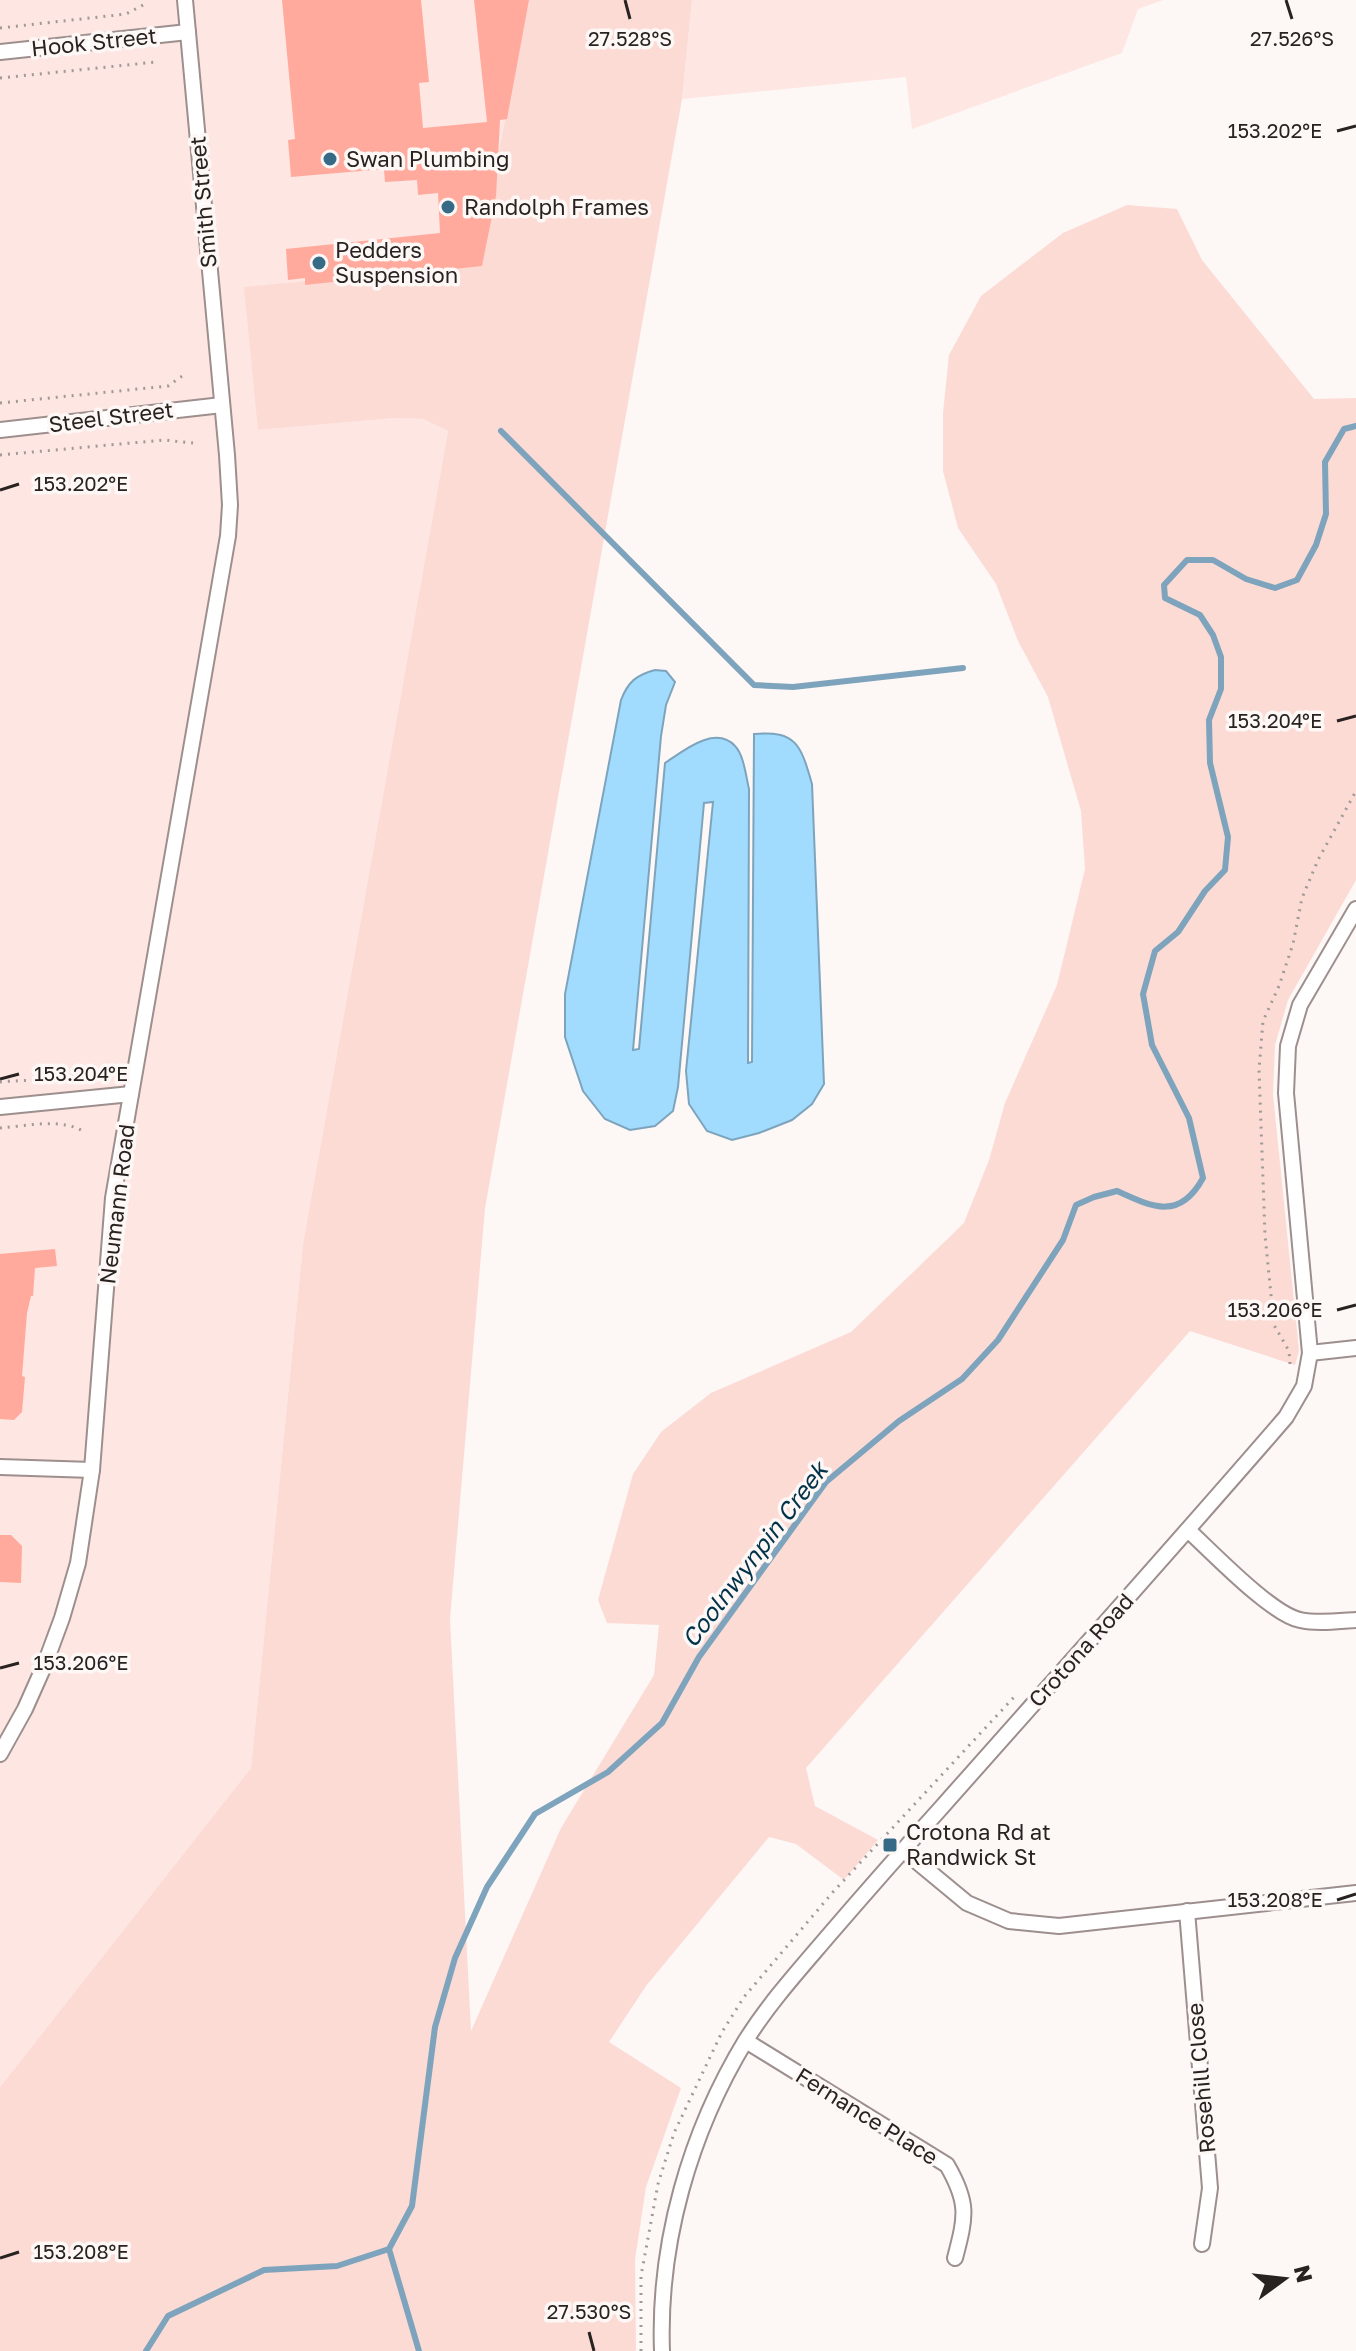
<svg xmlns="http://www.w3.org/2000/svg" width="1356" height="2351" font-family="'Golos Text',sans-serif">
<rect width="100%" height="100%" fill="#fdf7f6"/>
<!-- built -->
<g fill="#fee6e2">
<path d="M0,0H529L476,266L258,430L395,418L423,419L448,431L303,1244L251,1768L0,2087Z"/>
<path d="M692,0H1163L1138,9L1122,53L912,129L906,77L682,99Z"/>
</g>
<!-- green -->
<path fill="#fcdbd5" d="M529,0H692L682,99L485,1208L450,1619L471,2031L561,1828L654,1675L659,1625L607,1623L598,1600L633,1474L661,1432L711,1393L851,1332L964,1223L989,1160L1005,1103L1057,985L1085,869L1081,811L1048,697L1018,641L996,584L958,528L943,471V413L949,355L981,296L1063,233L1127,205L1177,209L1202,260L1314,399L1356,398V880L1288,1000L1275,1045L1273,1094L1299,1351L1295,1365L1190,1331L806,1768L815,1806L878,1840L844,1880L796,1844L769,1837L646,1986L609,2042L681,2088L646,2187L635,2260L636,2351H0V2087L251,1768L303,1244L448,431L423,419L395,418L258,430L244,287L476,266Z"/>
<!-- water -->
<path fill="#a1dcff" stroke="#7da4bc" stroke-width="2" d="M655,670L666,671L675,682L666,705L661,736L633,1050L639,1049L665,763C682,752 715,724 735,746C744,755 746,777 749,789L748,1063L752,1062L754,734C797,730 801,746 812,784L824,1084L812,1104L792,1120L759,1133L732,1140L707,1131L689,1104L686,1071L713,802L704,803L678,1087L673,1111L655,1126L630,1130L605,1119L583,1091L565,1037V994L621,700C628,682 636,675 655,670Z"/>
<g fill="none" stroke-linecap="round" stroke-linejoin="round">
<!-- stream -->
<g stroke="#7da4bc" stroke-width="6">
<path d="M501,431L754,685L793,687L963,668"/>
<path d="M389,2249L419,2351"/>
<path d="M146,2351L168,2316L264,2270L337,2266L389,2249L412,2206L435,2027L455,1958L487,1887L535,1814L608,1772L662,1723L699,1657L826,1482L899,1421L962,1379L998,1340L1063,1240L1076,1205L1094,1197L1117,1191C1154,1208 1180,1220 1203,1178L1189,1118L1152,1045L1143,994L1155,951L1178,932L1205,891L1225,870L1228,837L1210,763L1209,720L1221,689V657L1213,635L1200,615L1165,598L1164,585L1187,560H1213L1246,579L1275,588L1297,580L1316,545L1326,514L1325,462L1344,429L1356,426"/>
</g>
</g>
<!-- building -->
<g fill="#ffaa9c">
<path d="M282,0H421L429,82L419,83L423,128L487,122L474,0H529L507,119L500,120L496,196L482,266L305,285V278L288,280L286,249L440,233L438,193L418,195L417,180L385,182L384,169L291,177L288,140L295,139Z"/>
<path d="M55,1249L57,1266L35,1268L33,1296H31L27,1313L22,1376L25,1377L22,1412L14,1420L0,1419V1254Z"/>
<path d="M0,1535H11L22,1546L21,1583L0,1582Z"/>
</g>
<g fill="none" stroke-linecap="round" stroke-linejoin="round">
<defs>
<g id="minor">
<path d="M0,52L188,32"/>
<path d="M0,430L222,405"/>
<path d="M0,1107L131,1094"/>
<path d="M1310,1353L1356,1348"/>
<path d="M0,1467L92,1470"/>
<path d="M1188,1530C1212,1552 1271,1614 1300,1620C1318,1624 1338,1621 1356,1620"/>
<path d="M0,1754L25,1709L45,1664L62,1618L78,1563L92,1470L113,1198L228,536L230,505L227,455L185,0"/>
<path d="M903,1850L967,1903L1009,1921L1059,1926L1356,1893"/>
<path d="M1187,1911L1210,2188L1202,2244"/>
<path d="M746,2041L947,2165C969,2203 966,2216 955,2258"/>
<path d="M662,2351C658,2243 690,2132 746,2040C770,2002 800,1969 829,1935C866,1892 903,1850 941,1808C1056,1678 1172,1549 1286,1417L1304,1386L1310,1353L1286,1093L1288,1046L1300,1005L1356,909"/>
</g>
</defs>
<!-- minor casing -->
<use href="#minor" stroke="#9d8f8d" stroke-width="18"/>
<!-- path -->
<g stroke="#9f9998" stroke-width="3" stroke-dasharray="2 6" stroke-linecap="butt">
<path d="M0,28L126,14L147,3"/>
<path d="M0,78L156,62"/>
<path d="M0,403L168,386L185,374"/>
<path d="M0,455L164,440L193,443"/>
<path d="M0,1082C29,1079 77,1083 99,1062"/>
<path d="M0,1128C27,1126 63,1117 86,1133"/>
<path d="M1290,1364L1289,1351L1274,1325L1265,1235L1259,1070L1263,1021L1279,986L1293,944L1302,898L1318,860L1356,791"/>
<path d="M641,2351V2276L658,2184L674,2133L722,2032L744,1997L833,1892L1015,1696"/>
</g>
<!-- minor -->
<use href="#minor" stroke="#fff" stroke-width="14"/>
</g>
<!-- ticks -->
<path fill="none" stroke="#282221" stroke-width="3" d="M625,0L630,19M1286,0L1292,19M1337,131L1356,126M0,490L19,484M1337,721L1356,716M0,1079L19,1074M1337,1310L1356,1305M0,1668L19,1663M1337,1900L1356,1894M0,2258L19,2252M589,2332L594,2351"/>
<!-- markers -->
<g fill="#366a87" stroke="#fdf7f6" stroke-width="3">
<circle cx="330" cy="159" r="8"/>
<circle cx="448" cy="207" r="8"/>
<circle cx="319" cy="263" r="8"/>
<rect x="882" y="1837" width="16" height="16" rx="4"/>
</g>
<g text-anchor="middle" stroke-width="7" stroke-linejoin="round" paint-order="stroke">
<!-- street labels -->
<g font-size="22" fill="#282221" stroke="#fdf7f6">
<text transform="translate(94 42) rotate(-6)" y="8">Hook Street</text>
<text transform="translate(203 202) rotate(-95)" y="8">Smith Street</text>
<text transform="translate(111 417) rotate(-7)" y="8">Steel Street</text>
<text transform="translate(117 1204) rotate(-83)" y="8">Neumann Road</text>
<text transform="translate(1081 1650) rotate(-48)" y="8">Crotona Road</text>
<text transform="translate(1201 2078) rotate(-95)" y="8">Rosehill Close</text>
<text transform="translate(867 2116) rotate(32)" y="8">Fernance Place</text>
</g>
<!-- poi labels -->
<g font-size="22" fill="#282221" stroke="#fdf7f6" text-anchor="start">
<text x="346" y="167">Swan Plumbing</text>
<text x="464" y="215">Randolph Frames</text>
<text x="335" y="258">Pedders<tspan x="335" dy="25">Suspension</tspan></text>
<text x="906" y="1840">Crotona Rd at<tspan x="906" dy="25">Randwick St</tspan></text>
</g>
<!-- water labels -->
<g font-size="24" font-style="italic" fill="#003349" stroke="#fdf7f6">
<text transform="translate(755 1555) rotate(-53)" y="8">Coolnwynpin Creek</text>
</g>
</g>
<g font-size="20" text-anchor="middle" fill="#282221" stroke="#fdf7f6" stroke-width="7" stroke-linejoin="round" paint-order="stroke">
<text x="630" y="46">27.528°S</text>
<text x="1292" y="46">27.526°S</text>
<text x="1275" y="138">153.202°E</text>
<text x="81" y="491">153.202°E</text>
<text x="1275" y="728">153.204°E</text>
<text x="81" y="1081">153.204°E</text>
<text x="1275" y="1317">153.206°E</text>
<text x="81" y="1670">153.206°E</text>
<text x="1275" y="1907">153.208°E</text>
<text x="81" y="2259">153.208°E</text>
<text x="589" y="2319">27.530°S</text>
</g>
<!-- north arrow -->
<g transform="translate(1284 2279) rotate(75)" stroke="#fdf7f6" stroke-width="6" paint-order="stroke">
<path d="M0-6L14 30L0 20L-14 30Z" fill="#282221"/>
<text y="-12" font-size="22" font-weight="bold" text-anchor="middle" fill="#282221">N</text>
</g>
</svg>
